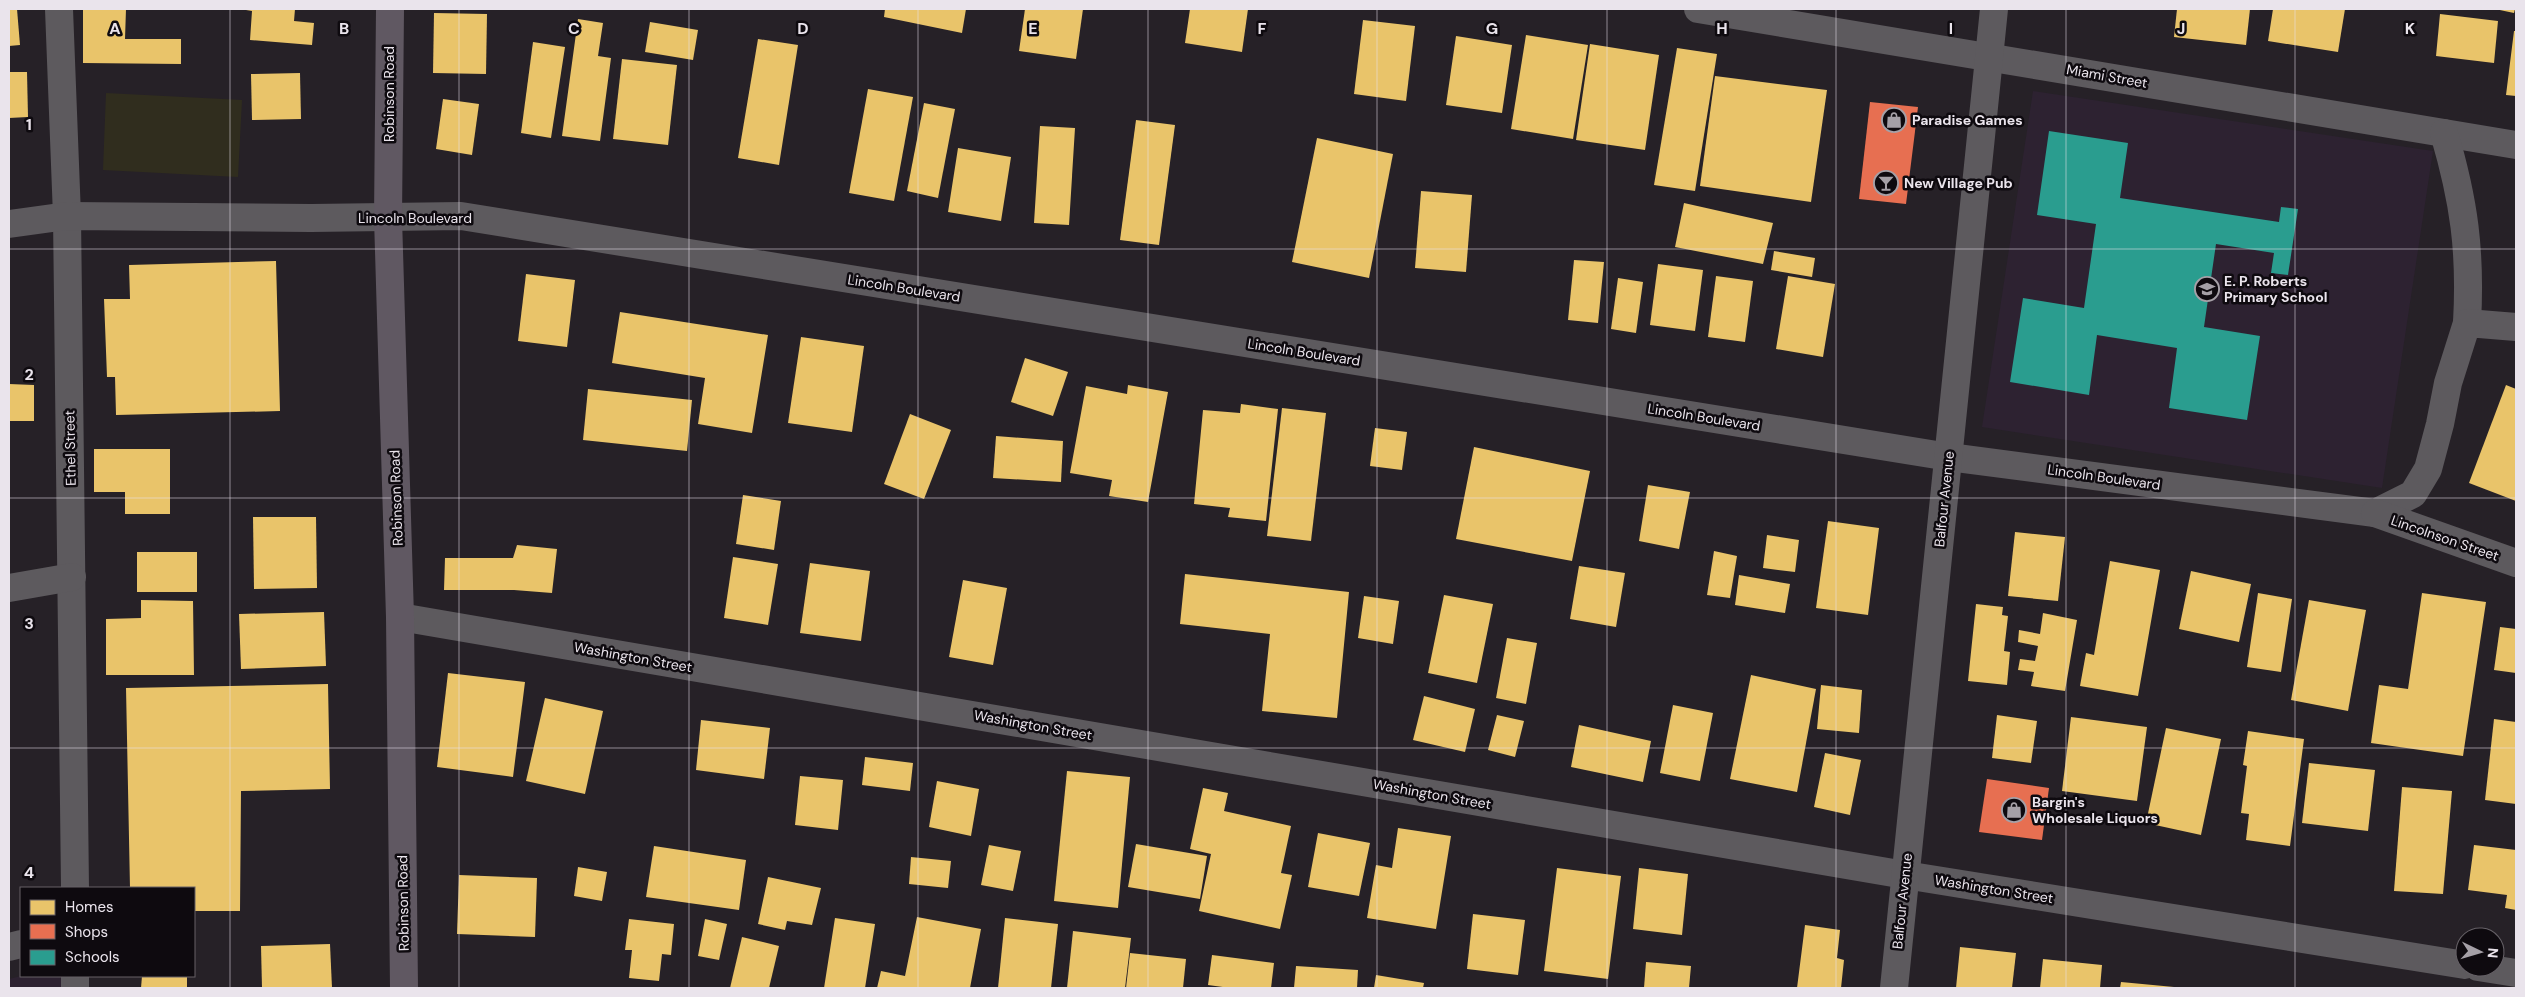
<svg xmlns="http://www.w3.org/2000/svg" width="2525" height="997" font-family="'DM Sans',sans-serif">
<rect width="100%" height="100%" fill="#262127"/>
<!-- built -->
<g fill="#2d2231">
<path d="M2033,91L2433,151L2382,488L1982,427Z"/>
<path d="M21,976H62L61,988H9V979Z"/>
</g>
<!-- green -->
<path fill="#302d1e" d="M106,93L242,100L238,177L103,170Z"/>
<!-- homes -->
<g fill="#e9c46a">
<path d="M9,9H17L20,45L9,46Z"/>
<path d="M83,9H126L125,39H181V64L83,63Z"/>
<path d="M240,9H295L294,21L314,23L312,45L250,40L252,11Z"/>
<path d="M885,9H966L962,33L884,17Z"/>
<path d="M1025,9H1083L1076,59L1019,51Z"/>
<path d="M1190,9H1248L1242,52L1185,43Z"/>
<path d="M2177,9H2250L2246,45L2174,37Z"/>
<path d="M2273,9H2345L2338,52L2268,41Z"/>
<path d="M2495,9H2515L2514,13Z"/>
<path d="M434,13L487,14L486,74L433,73Z"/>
<path d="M2440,14L2498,21L2494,63L2436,56Z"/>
<path d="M578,19L603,23L598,56L611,58L600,141L562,136Z"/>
<path d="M1363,20L1415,26L1406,101L1354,94Z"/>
<path d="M650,22L698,30L693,60L645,52Z"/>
<path d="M2514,31H2516V96L2506,95Z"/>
<path d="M1526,35L1588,45L1573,139L1511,129Z"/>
<path d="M1456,36L1512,45L1502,113L1446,105Z"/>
<path d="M758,39L798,45L779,165L738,158Z"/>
<path d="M533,42L565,47L551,138L521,133Z"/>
<path d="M1590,44L1659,55L1645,150L1576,140Z"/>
<path d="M1677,48L1717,54L1695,191L1654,185Z"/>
<path d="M622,59L677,65L668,145L613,139Z"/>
<path d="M9,72H27L28,117L9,118Z"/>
<path d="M300,73L301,119L252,120L251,74Z"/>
<path d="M1715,76L1827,90L1811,202L1700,186Z"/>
<path d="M868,89L913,97L894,201L849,193Z"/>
<path d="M443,99L479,104L472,155L436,149Z"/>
<path d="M924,103L955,109L938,198L907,191Z"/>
<path d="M1136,120L1175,125L1159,245L1120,240Z"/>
<path d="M1040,126L1075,128L1069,225L1034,223Z"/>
<path d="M1317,138L1393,154L1369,278L1292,262Z"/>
<path d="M958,148L1011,157L1001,221L948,212Z"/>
<path d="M1421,191L1472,195L1466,272L1415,268Z"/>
<path d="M1684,203L1773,223L1763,264L1675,247Z"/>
<path d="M1774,251L1815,258L1812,277L1771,270Z"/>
<path d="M1574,260L1604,262L1598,323L1568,320Z"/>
<path d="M276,261L280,411L116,415L115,377H107L104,299H130L129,265Z"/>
<path d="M1658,264L1703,270L1695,331L1650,325Z"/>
<path d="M526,274L575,280L567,347L518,341Z"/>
<path d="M1716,276L1753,281L1745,342L1708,337Z"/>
<path d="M1788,276L1835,284L1823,357L1776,349Z"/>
<path d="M1618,278L1643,282L1636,333L1611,329Z"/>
<path d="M620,312L768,335L752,433L698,424L705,378L612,363Z"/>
<path d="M801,337L864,346L852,432L788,423Z"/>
<path d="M1025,358L1068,372L1053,416L1011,402Z"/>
<path d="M9,384L34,385V421H9Z"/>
<path d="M1128,385L1168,392L1148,502L1109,496L1112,480L1070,473L1086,386L1127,394Z"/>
<path d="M2506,385L2516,389V501L2469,483Z"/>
<path d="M588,389L692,400L687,451L583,440Z"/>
<path d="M1241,404L1278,409L1266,521L1228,517L1230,508L1194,504L1203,410L1240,413Z"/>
<path d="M1282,408L1326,413L1311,541L1267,536Z"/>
<path d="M910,414L951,430L924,499L884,484Z"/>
<path d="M1375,428L1407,432L1402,470L1370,466Z"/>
<path d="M996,436L1063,441L1061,482L993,478Z"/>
<path d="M1474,447L1590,471L1572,561L1456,539Z"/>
<path d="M94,449H170V514H125V492H94Z"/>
<path d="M1648,485L1690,492L1679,549L1639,541Z"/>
<path d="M743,495L781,501L774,550L736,544Z"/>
<path d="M253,517H316L317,588L254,589Z"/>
<path d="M1828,521L1879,528L1868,615L1816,608Z"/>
<path d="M2015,532L2065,537L2058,601L2008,596Z"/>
<path d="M1767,535L1799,540L1795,572L1763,568Z"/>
<path d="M517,545L557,549L552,593L514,590H444L445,558H513Z"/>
<path d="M1714,551L1737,556L1730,598L1707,595Z"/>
<rect x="137" y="552" width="60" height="40"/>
<path d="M733,557L778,564L768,625L724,618Z"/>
<path d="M2110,561L2160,570L2138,696L2080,686L2086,653L2094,655Z"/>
<path d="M810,563L870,571L861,641L800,633Z"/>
<path d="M1579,566L1625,573L1616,627L1570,619Z"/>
<path d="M2191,571L2251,584L2239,642L2179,629Z"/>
<path d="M1185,574L1349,592L1337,718L1262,711L1270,634L1180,624Z"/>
<path d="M1739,575L1790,584L1785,613L1735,605Z"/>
<path d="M963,580L1007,588L993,665L949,657Z"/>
<path d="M2258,593L2292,599L2281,672L2247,667Z"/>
<path d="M2422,593L2486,602L2463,756L2371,743L2379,685L2408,689Z"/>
<path d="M1444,595L1493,604L1477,683L1428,673Z"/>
<path d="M1364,596L1399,601L1393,644L1358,638Z"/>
<path d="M141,600L193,601L194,675H106V619L141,618Z"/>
<path d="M2309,600L2366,610L2348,711L2291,700Z"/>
<path d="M1976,604L2003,607L2002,615L2008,616L2004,651L2010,652L2007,685L1968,681Z"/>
<path d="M324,612L326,666L241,669L239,614Z"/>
<path d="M2043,613L2077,620L2065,691L2031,686L2034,672L2018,670L2020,659L2035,661L2038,646L2018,642L2019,630L2040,634Z"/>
<path d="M2500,627L2516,629V673L2494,670Z"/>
<path d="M1507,638L1537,643L1526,704L1496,698Z"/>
<path d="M448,673L525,682L513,777L437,767Z"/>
<path d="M1751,675L1816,689L1797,792L1730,779Z"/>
<path d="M328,684L330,789L241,791L240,911H194V888H130L126,688Z"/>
<path d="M1821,685L1862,690L1859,733L1817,729Z"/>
<path d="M1424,696L1475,709L1465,752L1413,740Z"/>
<path d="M545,698L603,711L585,794L526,781Z"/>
<path d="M1673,705L1713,713L1700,781L1660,773Z"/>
<path d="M1497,715L1524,721L1515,757L1488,750Z"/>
<path d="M1997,715L2037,721L2031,763L1992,758Z"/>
<path d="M2071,717L2147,727L2137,801L2062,791Z"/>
<path d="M2494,719L2516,722V804L2485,800Z"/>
<path d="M701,720L770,728L764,779L696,770Z"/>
<path d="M1579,725L1651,741L1643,782L1571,767Z"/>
<path d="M2166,728L2221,739L2201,835L2146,823Z"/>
<path d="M2248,731L2304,739L2290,846L2246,840L2249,814L2241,813L2247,766L2243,765Z"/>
<path d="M1825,753L1861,760L1850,815L1814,807Z"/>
<path d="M865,757L913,763L910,791L862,785Z"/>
<path d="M2309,763L2375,770L2368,831L2302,823Z"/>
<path d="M1067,771L1130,777L1118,908L1054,901Z"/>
<path d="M800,776L843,780L838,830L795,825Z"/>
<path d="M937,781L979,789L971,836L929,827Z"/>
<path d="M2402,787L2452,791L2443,894L2394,891Z"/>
<path d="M1203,788L1228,793L1224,811L1291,826L1281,873L1292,875L1280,929L1199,911L1211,854L1190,849Z"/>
<path d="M1398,828L1451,836L1436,929L1367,918L1376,865L1392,868Z"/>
<path d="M1318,833L1370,843L1359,896L1308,887Z"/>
<path d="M1136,844L1207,856L1200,899L1128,887Z"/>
<path d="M989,845L1021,851L1013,891L981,885Z"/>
<path d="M2474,845L2516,850V910L2505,908L2507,895L2468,890Z"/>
<path d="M654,846L746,860L739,910L646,897Z"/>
<path d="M911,857L951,861L948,888L909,884Z"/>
<path d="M578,867L607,872L602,901L574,896Z"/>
<path d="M1557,868L1621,876L1608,979L1544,971Z"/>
<path d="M1639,868L1688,874L1682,935L1633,929Z"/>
<path d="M459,875L537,878L535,937L457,934Z"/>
<path d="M768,877L821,888L812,925L787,921L785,930L758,924Z"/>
<path d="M1473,914L1525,920L1518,975L1467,969Z"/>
<path d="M917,917L981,929L970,988H877L881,971L905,976Z"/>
<path d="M835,918L875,924L865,988H824Z"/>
<path d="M1005,918L1058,924L1051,988H998Z"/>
<path d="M629,919L674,924L671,955L662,954L659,981L629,978L632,950H625Z"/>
<path d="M705,919L727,924L719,960L698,956Z"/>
<path d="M1805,925L1840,930L1837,958L1844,960L1841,988H1797Z"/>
<path d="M1073,931L1131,938L1125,988H1067Z"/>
<path d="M742,937L779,946L769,988H730Z"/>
<path d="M330,944L332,988H262L261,946Z"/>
<path d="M1960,947L2016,953L2012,988H1956Z"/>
<path d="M1130,953L1186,959L1183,988H1126Z"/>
<path d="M1212,955L1274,963L1271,988H1230L1208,985Z"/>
<path d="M2043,959L2102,965L2100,988H2040Z"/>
<path d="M1646,962L1691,966L1689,988H1644Z"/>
<path d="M1296,966L1358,970L1357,988H1294Z"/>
<path d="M1376,975L1424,983L1423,988H1374Z"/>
<path d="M142,976H187V988H141Z"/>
<path d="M2121,982L2174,987V988H2120Z"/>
</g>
<!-- shops -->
<g fill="#e76f51">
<path d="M1870,102L1918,107L1906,204L1859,199Z"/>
<path d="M1987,779L2049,788L2042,840L1979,832Z"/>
</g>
<!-- schools -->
<path fill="#2a9d8f" d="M2049,131L2128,143L2120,198L2279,222L2281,207L2298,209L2288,275L2271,273L2274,253L2216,244L2204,327L2260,336L2247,420L2169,408L2177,348L2097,335L2089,395L2010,382L2023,298L2084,308L2096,224L2037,215Z"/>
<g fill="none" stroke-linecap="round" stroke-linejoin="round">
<!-- minor -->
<g stroke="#5d5a5e" stroke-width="28">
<path d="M59,9L67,216L75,888"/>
<path d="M1698,9L2516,145"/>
<path d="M2444,133C2464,201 2471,251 2467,323"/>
<path d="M9,224L67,216L311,218L461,216L1949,457L2375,513L2413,494L2428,469L2440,424L2448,383L2467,323L2516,327"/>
<path d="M2375,513L2516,563"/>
<path d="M9,588L72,577"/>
<path d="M400,617L1905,875L2465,965"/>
<path d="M9,947L21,944"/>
<path d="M2478,967L2516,973"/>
<path d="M75,988V976"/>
<path d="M1894,988L1994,9"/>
</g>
<!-- major -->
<path stroke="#605862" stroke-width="28" d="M390,9L388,218L400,617L404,988"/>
</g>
<!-- grid -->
<path fill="none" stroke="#eae4ec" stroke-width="1" stroke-opacity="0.55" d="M230,9V988M459,9V988M689,9V988M918,9V988M1148,9V988M1377,9V988M1607,9V988M1836,9V988M2066,9V988M2295,9V988M9,249H2516M9,498H2516M9,748H2516"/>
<!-- icons -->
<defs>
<symbol id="shop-ring" viewBox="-11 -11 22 22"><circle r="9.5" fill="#0e0a0f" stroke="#a5a0a7" stroke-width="1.5"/><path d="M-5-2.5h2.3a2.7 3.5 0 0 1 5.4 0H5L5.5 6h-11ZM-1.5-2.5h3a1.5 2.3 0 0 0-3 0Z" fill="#a5a0a7"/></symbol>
<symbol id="bar-ring" viewBox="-11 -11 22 22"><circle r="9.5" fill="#0e0a0f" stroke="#a5a0a7" stroke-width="1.5"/><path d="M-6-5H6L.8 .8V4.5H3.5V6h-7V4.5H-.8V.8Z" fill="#a5a0a7"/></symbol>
<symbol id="school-ring" viewBox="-11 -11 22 22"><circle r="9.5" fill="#0e0a0f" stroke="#a5a0a7" stroke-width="1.5"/><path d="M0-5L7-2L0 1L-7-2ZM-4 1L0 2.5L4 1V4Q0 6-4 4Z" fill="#a5a0a7"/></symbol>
</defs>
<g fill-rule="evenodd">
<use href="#shop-ring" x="1880" y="106" width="28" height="28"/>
<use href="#bar-ring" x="1872" y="169" width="28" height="28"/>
<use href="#school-ring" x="2193" y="275" width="28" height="28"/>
<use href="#shop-ring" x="2000" y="796" width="28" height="28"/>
</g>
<g text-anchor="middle" stroke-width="5" stroke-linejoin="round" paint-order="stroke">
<!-- street labels -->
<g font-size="14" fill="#eae4ec" stroke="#0e0a0f">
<text transform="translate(2107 76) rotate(10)" y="5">Miami Street</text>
<text transform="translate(389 94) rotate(-90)" y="5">Robinson Road</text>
<text x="415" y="223">Lincoln Boulevard</text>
<text transform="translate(904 288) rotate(9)" y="5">Lincoln Boulevard</text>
<text transform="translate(1304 352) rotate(9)" y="5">Lincoln Boulevard</text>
<text transform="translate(1704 417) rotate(9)" y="5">Lincoln Boulevard</text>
<text transform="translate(70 448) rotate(-91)" y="5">Ethel Street</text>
<text transform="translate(2104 477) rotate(8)" y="5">Lincoln Boulevard</text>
<text transform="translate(396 498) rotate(-92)" y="5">Robinson Road</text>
<text transform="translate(1944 499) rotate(-84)" y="5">Balfour Avenue</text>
<text transform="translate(2445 538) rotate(19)" y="5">Lincolnson Street</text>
<text transform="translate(633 657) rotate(10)" y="5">Washington Street</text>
<text transform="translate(1033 725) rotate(10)" y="5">Washington Street</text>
<text transform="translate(1432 794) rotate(10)" y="5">Washington Street</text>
<text transform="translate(1994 889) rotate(9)" y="5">Washington Street</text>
<text transform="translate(1902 901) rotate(-84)" y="5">Balfour Avenue</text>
<text transform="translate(403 903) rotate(-91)" y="5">Robinson Road</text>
</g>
<!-- poi labels -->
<g font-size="14" font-weight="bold" fill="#eae4ec" stroke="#0e0a0f" text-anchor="start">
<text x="1912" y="125">Paradise Games</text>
<text x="1904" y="188">New Village Pub</text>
<text x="2224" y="286">E. P. Roberts<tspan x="2224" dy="16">Primary School</tspan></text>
<text x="2032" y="807">Bargin's<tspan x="2032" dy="16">Wholesale Liquors</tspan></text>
</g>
</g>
<g font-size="16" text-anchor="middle" font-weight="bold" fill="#eae4ec" stroke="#0e0a0f" stroke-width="5" stroke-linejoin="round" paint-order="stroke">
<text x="115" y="34">A</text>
<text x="344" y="34">B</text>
<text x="574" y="34">C</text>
<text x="803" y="34">D</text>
<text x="1033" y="34">E</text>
<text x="1262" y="34">F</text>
<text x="1492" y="34">G</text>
<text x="1722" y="34">H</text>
<text x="1951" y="34">I</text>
<text x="2181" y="34">J</text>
<text x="2410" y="34">K</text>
<text x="29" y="130">1</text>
<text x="29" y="380">2</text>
<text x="29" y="629">3</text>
<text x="29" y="878">4</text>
</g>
<!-- border -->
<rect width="2525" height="997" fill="none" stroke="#eae4ec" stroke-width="20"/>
<!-- legend -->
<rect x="20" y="887" width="175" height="90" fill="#0e0a0f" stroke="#666167"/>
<rect x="30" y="900" width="25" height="15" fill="#e9c46a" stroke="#666167"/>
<text x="65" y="912" font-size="15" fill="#eae4ec">Homes</text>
<rect x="30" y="924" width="25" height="15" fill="#e76f51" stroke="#666167"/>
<text x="65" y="937" font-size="15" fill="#eae4ec">Shops</text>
<rect x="30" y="950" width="25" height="15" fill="#2a9d8f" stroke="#666167"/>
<text x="65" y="962" font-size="15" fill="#eae4ec">Schools</text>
<!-- north arrow -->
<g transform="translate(2480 952) rotate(95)"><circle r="24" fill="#0e0a0f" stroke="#666167"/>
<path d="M0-4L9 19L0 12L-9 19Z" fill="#a5a0a7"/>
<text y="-8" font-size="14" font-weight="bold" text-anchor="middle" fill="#eae4ec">N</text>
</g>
</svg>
